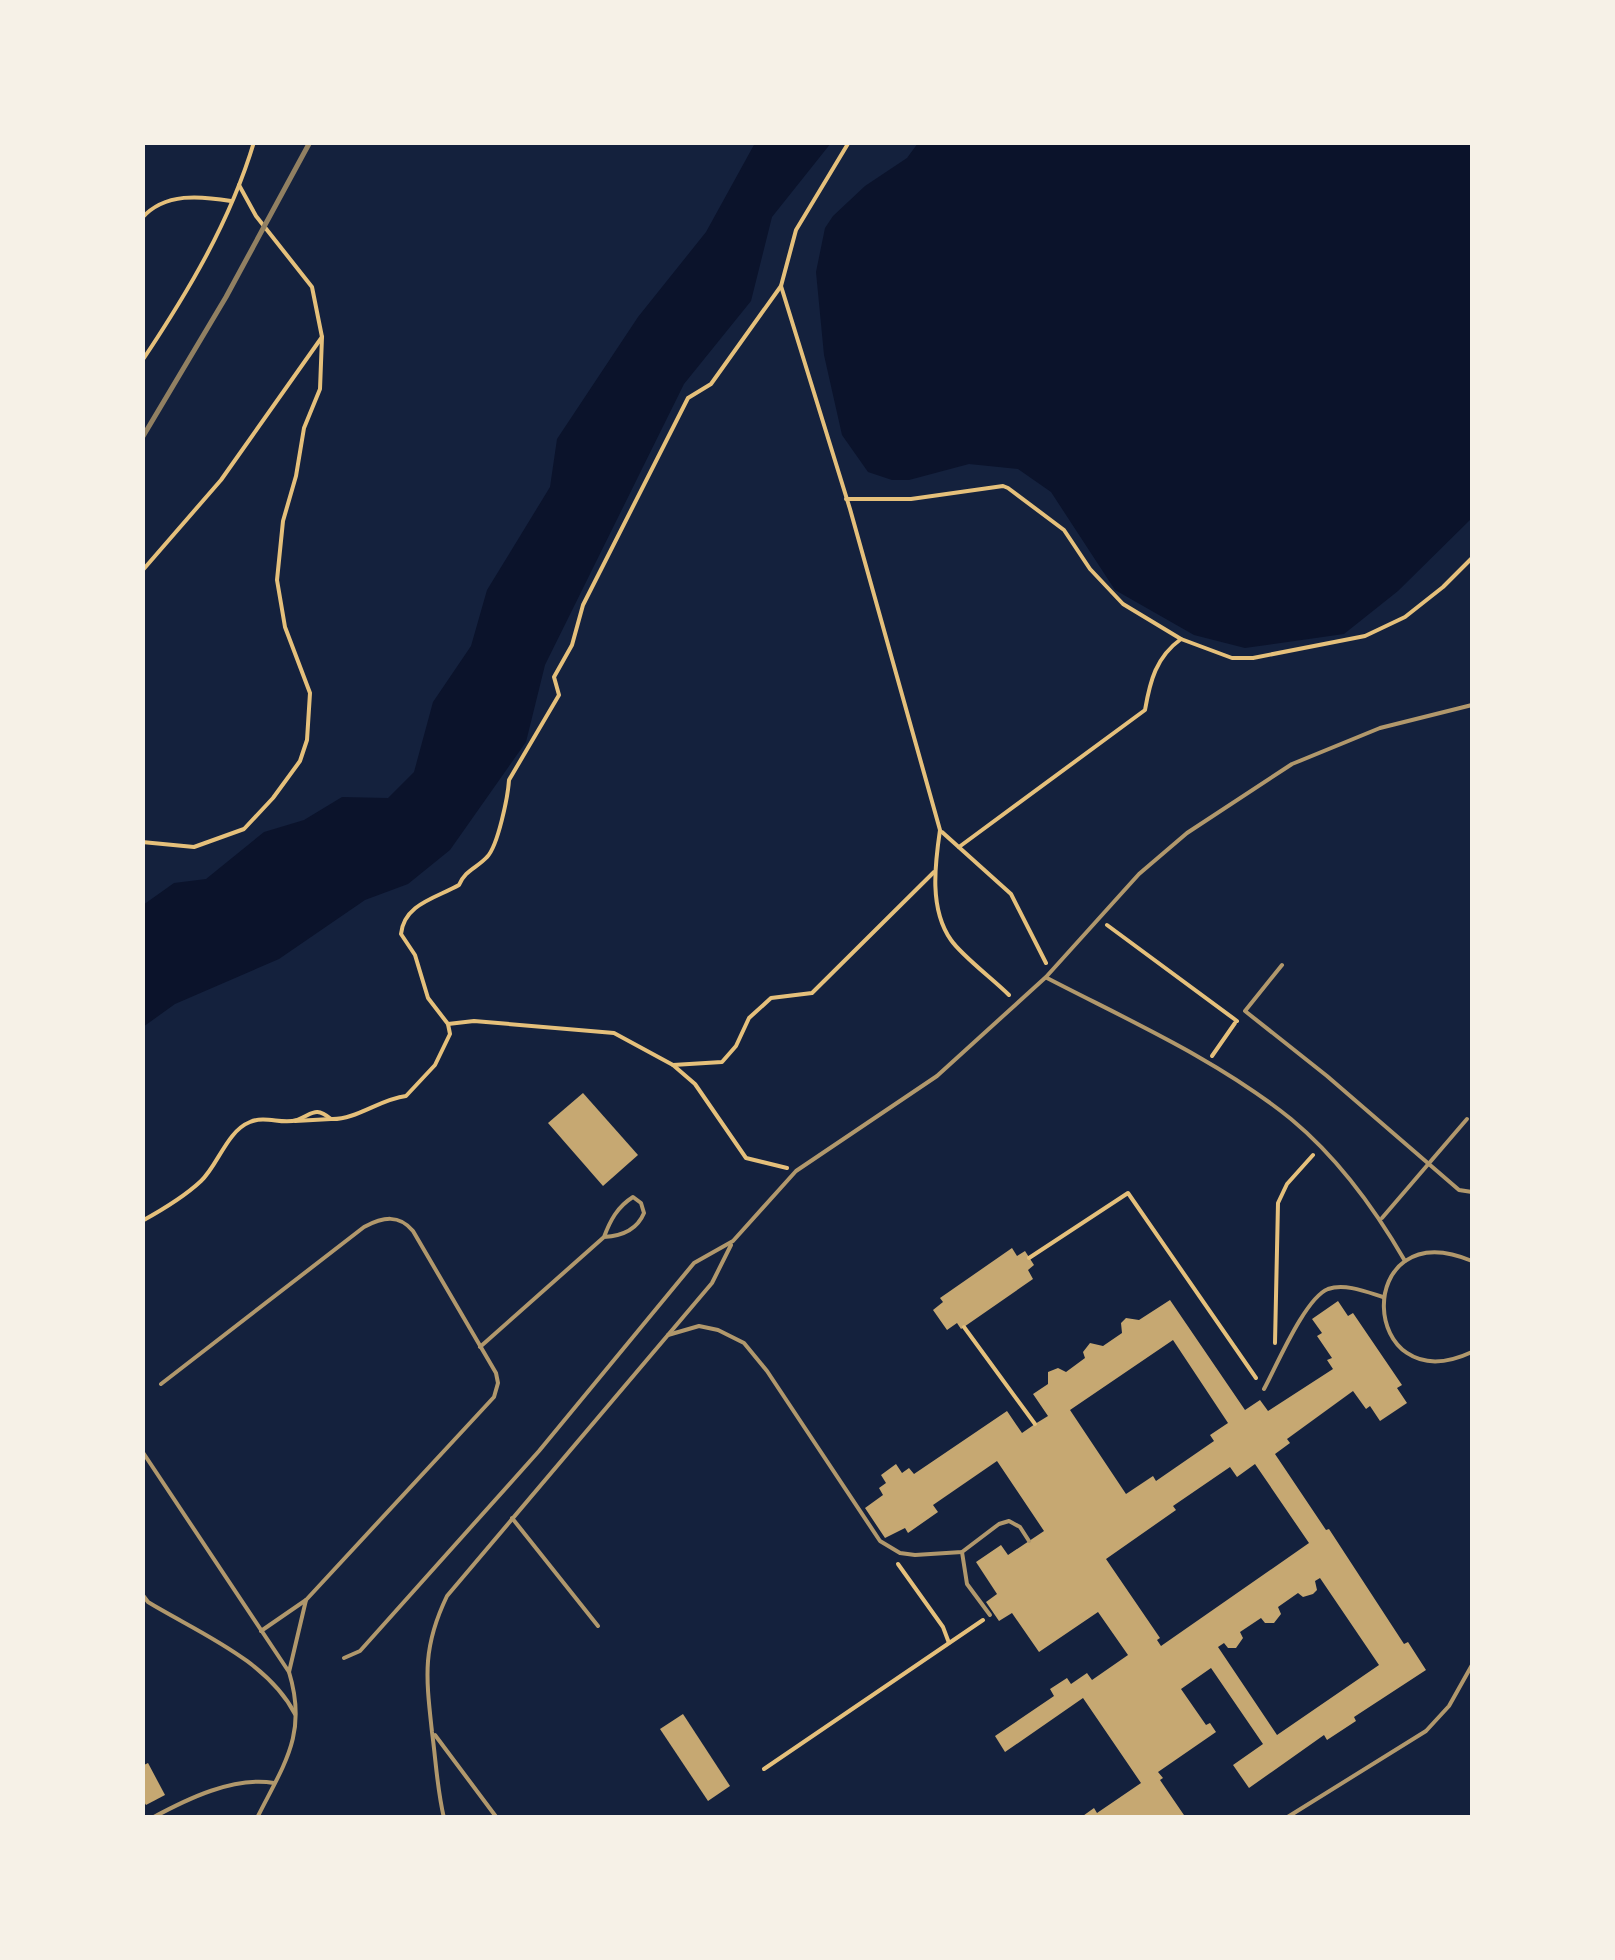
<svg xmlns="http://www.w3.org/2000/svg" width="1615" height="1960" font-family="'Libre Baskerville',serif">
<rect width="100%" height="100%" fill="#14213d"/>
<!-- water -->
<g fill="#0b132b">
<path d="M755,143H831L772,217L751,301L684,384L545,665L526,742L450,850L408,884L365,900L279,959L175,1004L143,1027V905L174,883L206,879L264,832L304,820L342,797L388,798L414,772L433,702L471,646L487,590L550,487L557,439L638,317L706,232Z"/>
<path d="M918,143H1472V518L1398,591L1344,634L1245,648L1194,635L1115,590L1051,492L1018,469L969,464L909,480H892L868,472L842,435L824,355L816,272L825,228L833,216L865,186L907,158Z"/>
</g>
<!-- building -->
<g fill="#c6a872" fill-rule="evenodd">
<path d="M583,1093L638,1155L603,1186L548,1123Z"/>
<path d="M1012,1248L1017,1256L1025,1251L1034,1265L1028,1270L1033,1279L961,1329L957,1323L947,1330L933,1310L943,1302L940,1298Z"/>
<path d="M1170,1300L1245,1410L1260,1400L1268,1411L1333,1369L1327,1360L1332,1358L1317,1336L1322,1333L1312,1319L1338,1301L1348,1316L1353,1313L1402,1385L1397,1388L1407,1403L1380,1421L1370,1406L1366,1409L1353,1391L1287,1439L1290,1443L1275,1454L1326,1530L1329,1529L1404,1644L1408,1642L1426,1670L1354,1717L1356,1721L1327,1740L1324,1735L1249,1788L1233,1765L1263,1744L1211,1668L1181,1689L1206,1725L1210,1723L1216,1732L1158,1772L1163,1778L1160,1780L1186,1818H1080L1094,1808L1097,1813L1141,1783L1083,1698L1005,1752L995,1736L1054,1696L1050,1689L1067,1678L1071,1684L1087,1673L1092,1680L1128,1655L1098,1612L1039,1652L1012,1613L999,1621L986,1602L997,1594L976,1562L1001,1545L1008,1555L1044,1531L997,1461L933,1505L938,1512L908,1533L905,1528L885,1538L865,1508L883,1495L879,1488L886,1483L881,1475L896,1464L902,1473L909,1468L914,1474L1007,1411L1022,1433L1035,1424L1048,1416L1033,1394L1048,1384V1372L1058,1368L1066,1372L1085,1358L1083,1352L1090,1343L1103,1346L1122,1333L1121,1323L1126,1318L1139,1320ZM1173,1340L1228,1423L1210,1435L1214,1441L1156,1481L1153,1476L1126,1494L1070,1410ZM1255,1464L1309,1543L1161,1646L1157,1640L1160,1638L1106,1559L1176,1510L1173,1506L1230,1467L1237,1477ZM1320,1578L1379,1665L1277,1735L1218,1647L1224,1643L1228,1648H1236L1243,1638L1240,1632L1261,1618L1265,1623H1274L1281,1614L1278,1607L1298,1593L1303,1597L1313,1594L1317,1590L1315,1581Z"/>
<path d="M683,1714L730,1786L708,1801L660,1729Z"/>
<path d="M148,1763L165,1795L146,1805L142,1799V1766Z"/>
</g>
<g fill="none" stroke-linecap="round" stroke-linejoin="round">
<!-- path -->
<g stroke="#e5c07b" stroke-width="4">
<path d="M849,142L796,230L781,286L850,509L940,830C935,864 929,909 951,940C962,956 993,979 1009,995"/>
<path d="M142,218C165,192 201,196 231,201"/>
<path d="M142,361C188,292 230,222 254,142"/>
<path d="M846,499H911L1003,486L1008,488L1064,530L1090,569L1123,604L1181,639L1232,658H1253L1365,636L1405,617L1443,587L1472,558"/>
<path d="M142,571L221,480L322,337"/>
<path d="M942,832L1011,894L1046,963"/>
<path d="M142,842L194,847L244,829L273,798L300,761L307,740L310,693L285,627L277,580L283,521L296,476L304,428L320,389L322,337L312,287L256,216L239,185"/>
<path d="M959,847L1145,710C1150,681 1156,657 1181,639"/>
<path d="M1107,925L1237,1021"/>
<path d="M448,1024L474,1021L614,1033L673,1065L695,1084L746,1158L787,1168"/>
<path d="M1212,1056L1235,1023"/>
<path d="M673,1065L722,1062L736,1046L749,1018L771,998L812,993L934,872"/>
<path d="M295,1121L331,1119"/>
<path d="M142,1221C162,1210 184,1197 201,1181C218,1165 227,1131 250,1122C266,1115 282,1125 297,1120C313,1114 315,1106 331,1119C356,1120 380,1099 406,1096L435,1065L450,1034L448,1024L428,998L415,955L401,934C404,904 436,898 459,885C465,870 477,868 487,857C498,846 508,796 509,780L559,695L554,677L572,645L583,605L688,398L711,384L781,286"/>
<path d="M1029,1258L1128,1193L1256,1378"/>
<path d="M964,1327L1035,1424"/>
<path d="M1275,1343L1278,1203L1287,1184L1313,1155"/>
<path d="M898,1564L943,1627L949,1643"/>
<path d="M764,1769L983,1620"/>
</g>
<!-- service -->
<g stroke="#b1986c" stroke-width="4">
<path d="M1282,965L1245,1011L1327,1076L1459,1190L1472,1192"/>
<path d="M1047,978C1130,1021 1218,1060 1291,1119C1338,1158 1375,1209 1405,1261"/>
<path d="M1382,1218L1467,1119"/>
<path d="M1472,1261C1351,1210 1358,1405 1472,1352"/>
<path d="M668,1335L699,1326L718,1330L744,1343L767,1371L880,1541L900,1553L915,1555L962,1552L999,1524L1009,1521L1020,1527L1029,1541"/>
<path d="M480,1347L604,1237C610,1221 617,1207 633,1197L641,1203L644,1213C637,1230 622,1236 604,1237"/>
<path d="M161,1384L364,1227C383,1217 399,1214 413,1231L496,1373L498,1383L494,1397L306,1600L261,1631"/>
<path d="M1264,1389C1277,1365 1305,1298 1328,1289C1345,1283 1367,1292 1383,1297"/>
<path d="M142,1451L289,1672C308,1734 284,1764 257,1818"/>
<path d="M512,1518L598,1626"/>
<path d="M962,1552L967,1584L990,1615"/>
<path d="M142,1594L148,1602C199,1633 267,1660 295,1714"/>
<path d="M344,1658L360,1651L539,1451L694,1263L733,1241L796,1171L937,1076L1046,977L1139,874L1187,833L1292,764L1380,728L1472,705"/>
<path d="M289,1672L306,1600"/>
<path d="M435,1735L497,1818"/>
<path d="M152,1818C187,1799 234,1776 274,1783"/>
<path d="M444,1818C437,1789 436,1761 432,1732C426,1677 422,1648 447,1596L712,1283L731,1245"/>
<path d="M1286,1818L1426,1731L1449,1706L1472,1665"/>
</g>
<!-- rail -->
<path stroke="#918062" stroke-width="5" d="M142,438L226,297L310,142"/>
</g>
<!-- border -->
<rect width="1615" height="1960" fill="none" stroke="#f6f1e7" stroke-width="290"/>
</svg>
